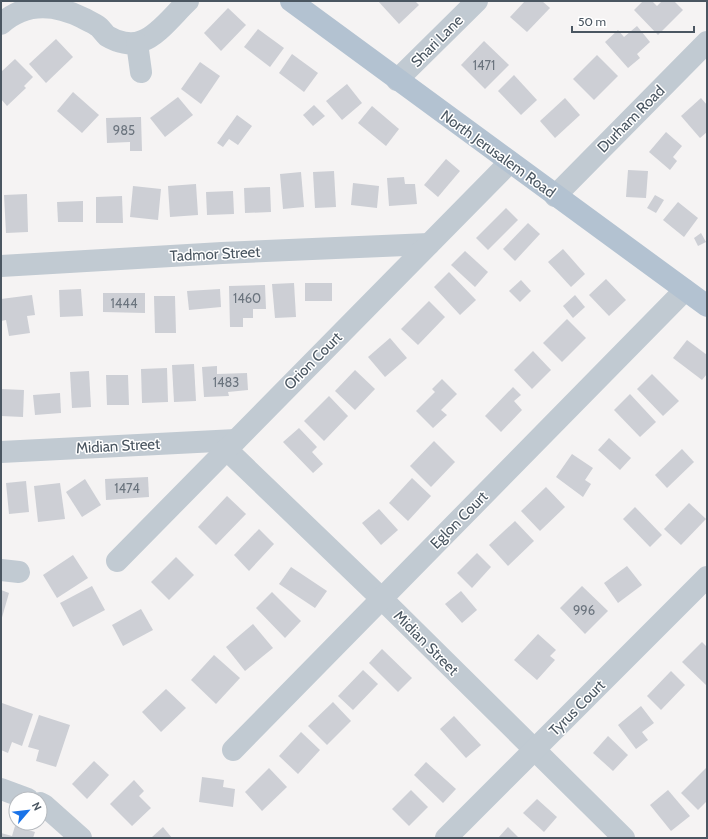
<svg xmlns="http://www.w3.org/2000/svg" width="708" height="839" font-family="Cabin,sans-serif">
<rect width="100%" height="100%" fill="#f5f3f3"/>
<!-- building -->
<g fill="#cdcfd5">
<path d="M378,1H415L419,5L399,24Z"/>
<path d="M525,1H542L550,8L527,32L510,17Z"/>
<path d="M643,1H652L657,6L662,1H674L683,10L658,35L634,10Z"/>
<path d="M228,8L246,25L221,51L204,33Z"/>
<path d="M637,26L650,42L637,54L640,58L628,68L605,42L618,30L624,37Z"/>
<path d="M258,29L284,48L270,67L244,47Z"/>
<path d="M56,39L73,57L46,83L29,64Z"/>
<path d="M484,41L509,65L485,89L461,65Z"/>
<path d="M292,54L318,73L304,92L279,73Z"/>
<path d="M597,55L618,76L594,100L573,79Z"/>
<path d="M15,59L33,77L24,86L26,88L7,106L1,99V72Z"/>
<path d="M200,62L220,76L201,104L181,89Z"/>
<path d="M514,75L537,100L521,115L498,91Z"/>
<path d="M347,84L362,103L342,120L326,101Z"/>
<path d="M73,92L99,115L82,133L57,111Z"/>
<path d="M178,97L193,115L165,137L150,118Z"/>
<path d="M565,98L580,115L555,138L540,121Z"/>
<path d="M701,98L707,105V132L700,138L681,116Z"/>
<path d="M314,105L325,116L313,126L303,115Z"/>
<path d="M372,106L399,129L386,146L358,123Z"/>
<path d="M237,115L252,126L238,145L229,139L223,147L217,143Z"/>
<path d="M141,117L142,151H130V142L107,143L106,118Z"/>
<path d="M666,132L682,146L673,157L677,161L670,170L649,152Z"/>
<path d="M446,159L460,171L438,197L424,185Z"/>
<path d="M628,170L648,171L646,198L626,197Z"/>
<path d="M334,171L336,207L315,208L313,172Z"/>
<path d="M301,172L304,207L283,209L280,174Z"/>
<path d="M404,177L405,184H415L417,204L389,206L387,178Z"/>
<path d="M353,183L379,186L377,208L351,205Z"/>
<path d="M196,184L198,215L170,217L168,186Z"/>
<path d="M133,186L161,189L158,220L130,217Z"/>
<path d="M270,187L271,212L245,213L244,188Z"/>
<path d="M233,191L234,214L207,215L206,192Z"/>
<path d="M27,194L28,232L6,233L4,195Z"/>
<path d="M655,195L664,200L656,213L647,208Z"/>
<path d="M122,196L123,223H96V197Z"/>
<path d="M83,201V222H58L57,202Z"/>
<path d="M678,202L698,218L684,237L663,220Z"/>
<path d="M506,208L518,220L488,250L476,238Z"/>
<path d="M528,223L540,234L515,261L503,249Z"/>
<path d="M701,233L706,242L698,246L694,238Z"/>
<path d="M563,249L585,274L571,287L548,262Z"/>
<path d="M465,251L488,272L475,287L451,265Z"/>
<path d="M449,272L476,300L460,315L434,287Z"/>
<path d="M606,279L626,300L609,316L589,295Z"/>
<path d="M521,280L531,291L520,302L509,291Z"/>
<path d="M294,283L296,317L275,318L272,284Z"/>
<rect x="305" y="283" width="27" height="18"/>
<path d="M265,285L266,309H253V318H243V327H230L229,286Z"/>
<path d="M81,289L83,316L60,317L59,290Z"/>
<path d="M220,289L221,307L189,310L187,291Z"/>
<path d="M103,293H145V313L103,312Z"/>
<path d="M32,295L35,315L27,316L30,333L9,336L6,320L1,321V299Z"/>
<path d="M575,295L585,307L573,318L563,306Z"/>
<path d="M154,296H175L176,333H155Z"/>
<path d="M429,301L445,317L418,345L401,329Z"/>
<path d="M567,319L586,338L562,362L543,343Z"/>
<path d="M390,338L407,358L385,377L368,357Z"/>
<path d="M687,340L707,355V374L702,380L673,358Z"/>
<path d="M533,351L551,370L532,389L514,370Z"/>
<path d="M194,364L196,401L174,402L172,365Z"/>
<path d="M217,366V374L247,373L248,390L228,392L229,396L204,397L202,367Z"/>
<path d="M167,368L168,402L142,403L141,369Z"/>
<path d="M355,370L375,389L355,410L335,391Z"/>
<path d="M89,371L91,407L72,408L70,372Z"/>
<path d="M652,374L679,401L663,416L637,389Z"/>
<path d="M106,375H128L129,405H107Z"/>
<path d="M442,379L457,394L441,410L447,415L433,428L416,411L435,392L432,389Z"/>
<path d="M513,387L521,395L514,401L522,410L501,432L485,416Z"/>
<path d="M1,389L24,390L23,417L1,416Z"/>
<path d="M60,393L61,413L35,415L33,395Z"/>
<path d="M630,394L656,422L640,437L614,410Z"/>
<path d="M329,396L348,416L324,441L304,421Z"/>
<path d="M299,428L317,447L312,452L323,464L313,473L283,442Z"/>
<path d="M609,438L631,458L620,470L598,450Z"/>
<path d="M434,441L455,462L431,487L410,466Z"/>
<path d="M682,449L694,462L667,488L655,475Z"/>
<path d="M572,454L593,468L585,480L591,484L583,497L556,477Z"/>
<path d="M148,477L149,497L106,500L105,479Z"/>
<path d="M412,478L431,496L408,521L389,503Z"/>
<path d="M85,479L101,505L82,517L66,492Z"/>
<path d="M26,481L29,512L9,514L6,483Z"/>
<path d="M60,483L65,519L38,522L34,486Z"/>
<path d="M546,487L565,507L540,531L521,511Z"/>
<path d="M227,496L246,514L216,545L198,527Z"/>
<path d="M689,503L706,519L681,545L664,529Z"/>
<path d="M635,507L662,535L650,547L623,519Z"/>
<path d="M379,509L398,530L381,545L362,523Z"/>
<path d="M515,521L534,541L508,566L489,545Z"/>
<path d="M259,529L274,544L249,571L234,555Z"/>
<path d="M477,553L491,567L472,588L457,573Z"/>
<path d="M73,555L88,578L57,598L43,575Z"/>
<path d="M176,557L194,575L169,600L151,582Z"/>
<path d="M627,566L642,585L618,603L604,583Z"/>
<path d="M291,567L327,591L315,608L279,584Z"/>
<path d="M92,586L105,610L73,627L60,603Z"/>
<path d="M582,586L608,611L585,634L560,608Z"/>
<path d="M1,590L9,593L1,621Z"/>
<path d="M461,591L477,610L462,623L445,604Z"/>
<path d="M272,592L301,621L285,638L256,608Z"/>
<path d="M141,609L153,630L123,646L112,625Z"/>
<path d="M253,624L273,648L245,671L226,647Z"/>
<path d="M538,634L556,650L550,656L555,660L537,680L514,660Z"/>
<path d="M702,642L707,647L706,685L682,662Z"/>
<path d="M382,649L412,678L398,692L369,663Z"/>
<path d="M214,655L240,678L216,704L191,680Z"/>
<path d="M363,670L378,684L353,710L338,696Z"/>
<path d="M671,671L685,685L661,710L647,696Z"/>
<path d="M166,689L186,708L161,732L142,712Z"/>
<path d="M333,702L351,721L327,745L308,726Z"/>
<path d="M2,703L33,714L22,746L12,742L8,753L1,750Z"/>
<path d="M641,706L654,723L642,732L648,740L636,749L618,725Z"/>
<path d="M39,715L70,725L56,767L36,761L39,750L28,747Z"/>
<path d="M454,716L481,745L466,758L440,729Z"/>
<path d="M301,732L320,750L298,774L279,756Z"/>
<path d="M608,736L628,755L613,771L593,753Z"/>
<path d="M94,761L109,775L87,799L72,784Z"/>
<path d="M426,762L456,789L443,803L414,775Z"/>
<path d="M269,768L287,787L262,811L245,792Z"/>
<path d="M706,768L707,801L698,810L681,793Z"/>
<path d="M202,777L224,780L223,787L235,789L233,807L199,802Z"/>
<path d="M134,780L144,791L139,796L151,808L132,826L110,804Z"/>
<path d="M411,790L428,807L409,826L392,809Z"/>
<path d="M668,790L690,816L671,831L650,805Z"/>
<path d="M537,799L557,817L544,832L523,813Z"/>
<path d="M15,826L35,832L33,838H1V833L12,836Z"/>
<path d="M163,827L172,838H151Z"/>
<path d="M508,827L519,838H498Z"/>
</g>
<g fill="none" stroke-linecap="round" stroke-linejoin="round">
<!-- minor -->
<g stroke="#c1cad2" stroke-width="22">
<path d="M1,24C25,2 55,4 83,18C88,21 94,23 99,27C102,30 104,33 107,36C117,42 131,46 142,41C158,36 175,13 188,1"/>
<path d="M137,43L141,72"/>
<path d="M397,80L477,1"/>
<path d="M555,196L707,42"/>
<path d="M1,266L222,253L429,244"/>
<path d="M226,449L382,599L624,838"/>
<path d="M1,452L236,440"/>
<path d="M117,561L510,162"/>
<path d="M1,570L19,572"/>
<path d="M233,750L685,290"/>
<path d="M1,789L28,799"/>
<path d="M40,803L44,805L81,838"/>
<path d="M446,838L707,577"/>
</g>
<!-- major -->
<path stroke="#b3c2d1" stroke-width="22" d="M291,1L707,306"/>
</g>
<g text-anchor="middle" stroke-width="3" stroke-linejoin="round" paint-order="stroke">
<!-- number labels -->
<g font-size="13" fill="#6b747e">
<text x="484" y="70">1471</text>
<text x="124" y="135">985</text>
<text x="247" y="303">1460</text>
<text x="124" y="308">1444</text>
<text x="226" y="387">1483</text>
<text x="127" y="493">1474</text>
<text x="584" y="615">996</text>
</g>
<!-- street labels -->
<g font-size="15" fill="#4a5661" stroke="#fff">
<text transform="translate(437 41) rotate(-45)" y="5">Shari Lane</text>
<text transform="translate(631 119) rotate(-45)" y="5">Durham Road</text>
<text transform="translate(498 154) rotate(36)" y="5">North Jerusalem Road</text>
<text transform="translate(215 254) rotate(-3)" y="5">Tadmor Street</text>
<text transform="translate(313 361) rotate(-45)" y="5">Orion Court</text>
<text transform="translate(118 446) rotate(-3)" y="5">Midian Street</text>
<text transform="translate(459 520) rotate(-45)" y="5">Eglon Court</text>
<text transform="translate(426 643) rotate(45)" y="5">Midian Street</text>
<text transform="translate(577 708) rotate(-45)" y="5">Tyrus Court</text>
</g>
</g>
<!-- border -->
<rect width="708" height="839" fill="none" stroke="#4a5661" stroke-width="4"/>
<!-- north arrow -->
<g transform="translate(28 811) rotate(62)"><circle r="19" fill="#ffffff" stroke="#b7bbc0"/>
<path d="M0-3L7 15L0 10L-7 15Z" fill="#1a73e8"/>
<text y="-6" font-size="11" font-weight="bold" text-anchor="middle" fill="#4a5661">N</text>
</g>
<!-- scale -->
<path d="M572 26v6h122v-6" fill="none" stroke="#4a5661" stroke-width="2"/>
<text x="578" y="26" font-size="12" fill="#4a5661" stroke="#ffffff" stroke-width="3" paint-order="stroke">50 m</text>
</svg>
